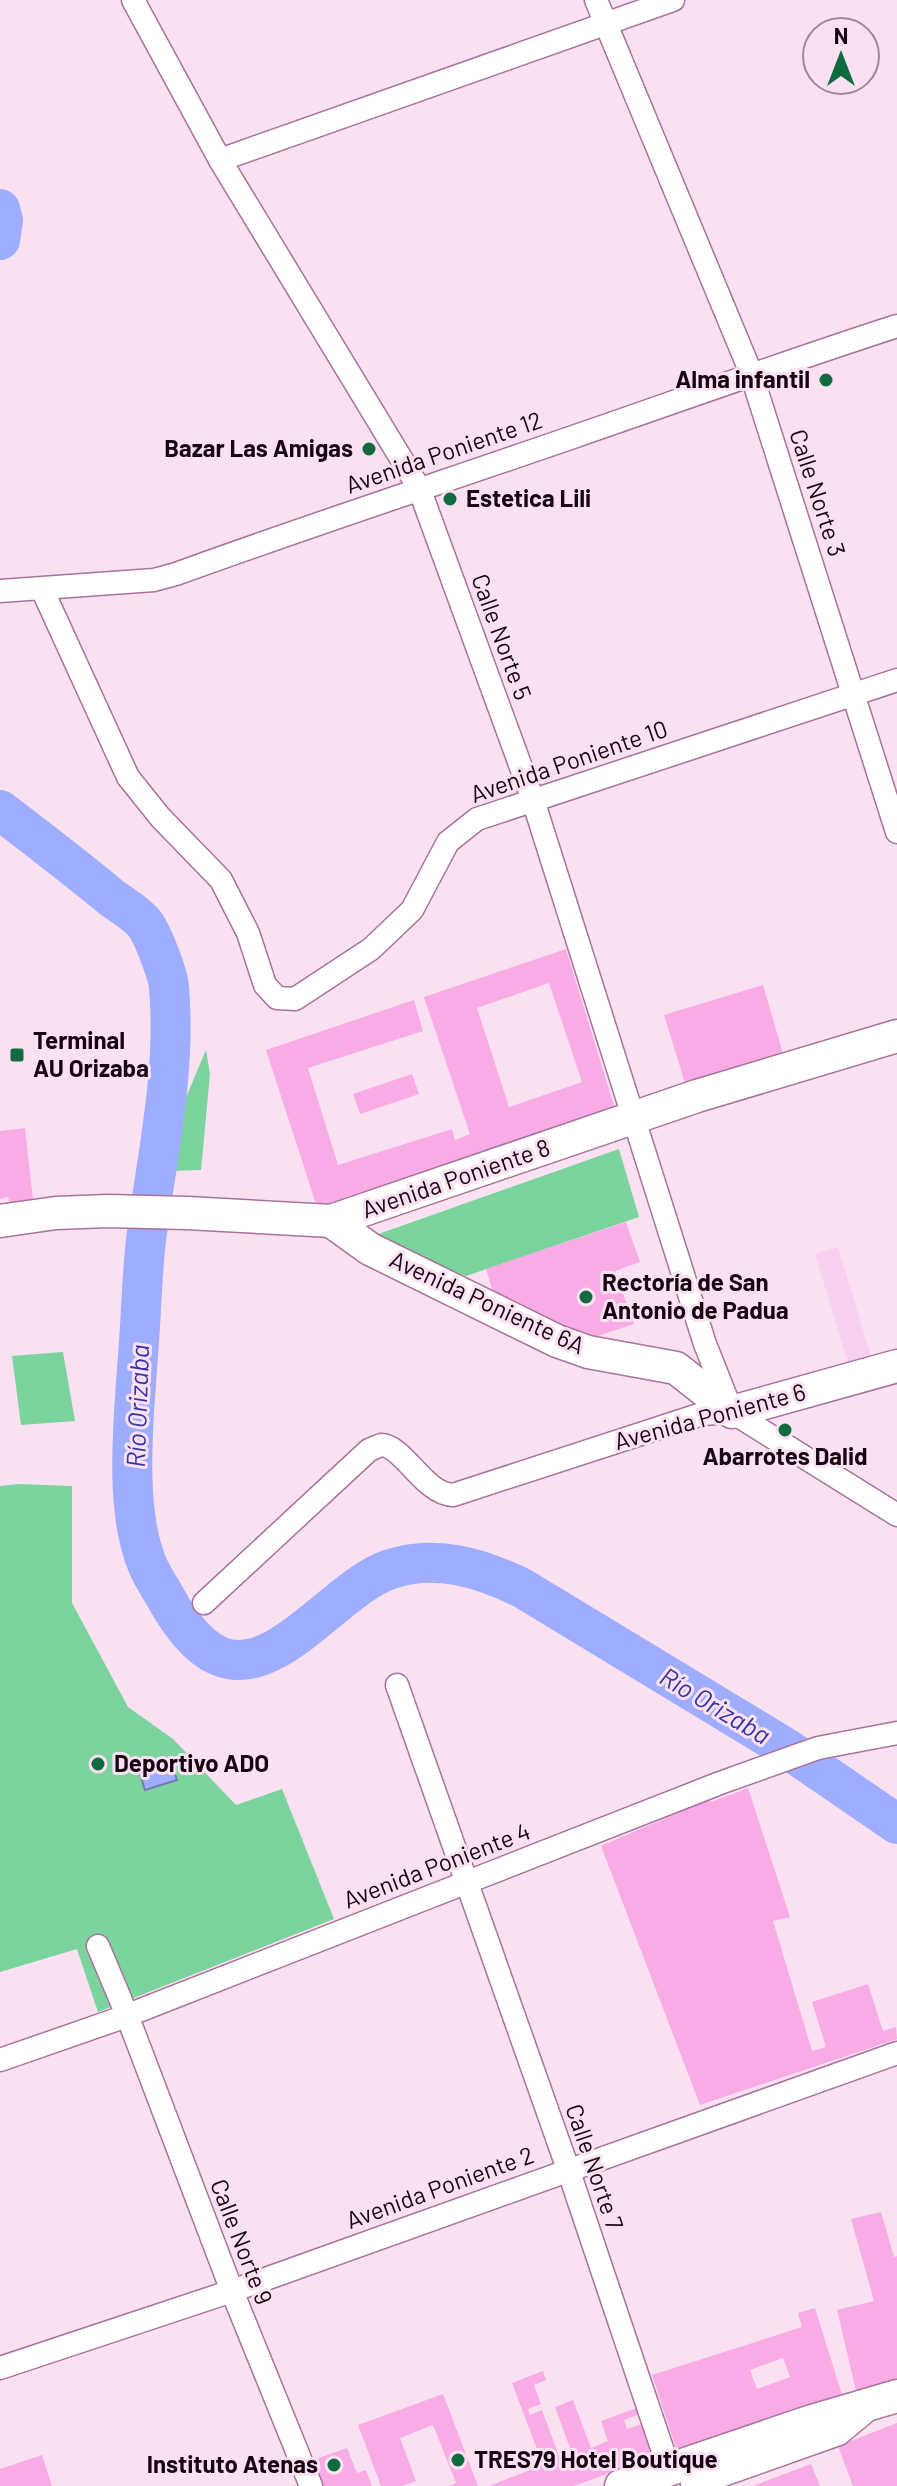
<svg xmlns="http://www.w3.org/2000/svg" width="897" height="2486" font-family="Barlow,sans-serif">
<rect width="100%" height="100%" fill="#f9e1f2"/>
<!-- built -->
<path fill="#f9d1ee" d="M838,1247L873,1363L850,1370L815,1254Z"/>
<!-- green -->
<g fill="#7bd39d">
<path d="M206,1050L210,1074L201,1170L171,1171L163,1152Z"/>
<path d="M619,1149L639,1217L466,1276L370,1237Z"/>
<path d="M63,1352L75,1421L21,1425L12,1356Z"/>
<path d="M18,1484L72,1486V1603L128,1707L173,1739L236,1805L282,1789L334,1919L98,2012L77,1949L0,1972V1486Z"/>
</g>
<!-- water -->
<path fill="#9eadff" stroke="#767bb8" stroke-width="2" d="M170,1761L177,1780L145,1790L139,1771Z"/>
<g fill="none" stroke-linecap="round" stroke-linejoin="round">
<!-- river -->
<g stroke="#9eadff" stroke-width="40">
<path d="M0,209L3,220L0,240"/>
<path d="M0,810C38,839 76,868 112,898C123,906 140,916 147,927C154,939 168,974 169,987C176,1067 159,1147 148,1225C142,1263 142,1303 139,1341C135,1406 122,1507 148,1566C153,1578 161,1589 167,1600C178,1620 197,1647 219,1656C276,1681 338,1585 391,1569C436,1554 481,1568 522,1588L786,1748L897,1824"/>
</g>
</g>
<!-- building -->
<g fill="#f9abe6" fill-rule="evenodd">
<path d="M566,949L615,1109L317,1207L266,1050L414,1000L423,1031L308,1068L338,1165L452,1129L455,1140L470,1134L424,997ZM549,983L582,1082L509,1107L477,1008Z"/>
<path d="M763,985L784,1057L686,1086L664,1015Z"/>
<path d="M412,1074L419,1094L360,1114L353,1094Z"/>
<path d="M25,1128L33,1200L10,1203L8,1197L0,1199V1131Z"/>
<path d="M626,1222L640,1262L615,1271L634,1324L583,1341L497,1305L486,1269Z"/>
<path d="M748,1788L790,1917L773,1921L812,2051L826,2047L812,2002L868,1984L883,2031L896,2027L897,2039L700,2105L601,1846L710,1799L711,1802Z"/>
<path d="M881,2212L894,2257L897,2256V2383L857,2395L837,2310L874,2301L851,2219Z"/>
<path d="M815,2308L844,2401L678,2454L652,2375L802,2327L798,2313ZM783,2358L790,2377L757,2389L750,2370Z"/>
<path d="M543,2371L546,2380L534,2385L541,2404L528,2409L530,2415L542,2410L559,2456L571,2451L555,2407L573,2400L591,2448L608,2441L601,2421L637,2408L640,2414L624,2420L627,2429L641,2424L654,2457L574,2486H489L543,2465L512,2383Z"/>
<path d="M443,2394L478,2486H449L456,2483L433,2425L400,2438L416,2481L402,2486H381L358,2425Z"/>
<path d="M897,2423V2486H853L838,2446Z"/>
<path d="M347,2448L357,2473L366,2470L372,2486H322L313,2460Z"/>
<path d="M42,2455L52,2486H0V2469Z"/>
<path d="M811,2464L820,2486H753Z"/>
</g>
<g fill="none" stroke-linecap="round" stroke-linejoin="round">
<defs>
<g id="street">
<path d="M133,0L220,160L419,488L533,800L705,1344L732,1412L897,1515"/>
<path d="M596,0L751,373L897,832"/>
<path d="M220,160L673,0"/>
<path d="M42,589L128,777L160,817L221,880L248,933L265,985L277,998L295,999L371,949L412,910L448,842L477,819L897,680"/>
<path d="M0,591L154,580L176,574C308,526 443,482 576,436C683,399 789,361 897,326"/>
<path d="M204,1603L369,1450C370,1450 380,1445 381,1445C403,1445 424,1494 453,1495L702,1414L732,1412"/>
<path d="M397,1685L568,2169L669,2469"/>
<path d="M98,1946L127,2015L232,2291L311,2486"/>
<path d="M0,2060L118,2019L720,1783L818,1748L897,1733"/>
<path d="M0,2368L232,2291L897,2053"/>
<path d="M692,2486L839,2434L869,2409"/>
</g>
<g id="secondary">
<path d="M0,1221L56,1213L108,1211L187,1213L331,1221L697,1096L897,1036"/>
<path d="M331,1221L370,1249L557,1341L588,1352L676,1368L732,1412L897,1366"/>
<path d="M621,2486L812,2421L897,2396"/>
</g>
</defs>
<!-- street casing -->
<use href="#street" stroke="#a8739b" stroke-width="25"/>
<!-- secondary casing -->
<use href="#secondary" stroke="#a8739b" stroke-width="35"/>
<!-- street -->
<use href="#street" stroke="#fff" stroke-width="22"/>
<!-- secondary -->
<use href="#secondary" stroke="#fff" stroke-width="32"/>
</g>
<!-- markers -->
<g fill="#106c3f" stroke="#f9e1f2" stroke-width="3">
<circle cx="826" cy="380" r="8"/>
<circle cx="369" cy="449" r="8"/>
<circle cx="450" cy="499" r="8"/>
<rect x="9" y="1047" width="16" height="16" rx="4"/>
<circle cx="586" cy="1297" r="8"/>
<circle cx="785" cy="1430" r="8"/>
<circle cx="98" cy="1764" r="8"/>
<circle cx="458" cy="2460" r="8"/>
<circle cx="334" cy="2465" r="8"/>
</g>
<g text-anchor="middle" stroke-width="6" stroke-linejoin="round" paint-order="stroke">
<!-- poi labels -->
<g font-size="24" font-weight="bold" fill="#180514" stroke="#f9e1f2" text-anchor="start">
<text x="810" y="388" text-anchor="end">Alma infantil</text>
<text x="353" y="457" text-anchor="end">Bazar Las Amigas</text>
<text x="466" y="507">Estetica Lili</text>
<text x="33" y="1049">Terminal<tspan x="33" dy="28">AU Orizaba</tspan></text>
<text x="602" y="1291">Rectoría de San<tspan x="602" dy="28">Antonio de Padua</tspan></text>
<text x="785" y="1465" text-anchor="middle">Abarrotes Dalid</text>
<text x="114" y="1772">Deportivo ADO</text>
<text x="474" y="2468">TRES79 Hotel Boutique</text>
<text x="318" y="2473" text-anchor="end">Instituto Atenas</text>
</g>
<!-- street labels -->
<g font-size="24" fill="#180514" stroke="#f9e1f2">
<text transform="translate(444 453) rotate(-19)" y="8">Avenida Poniente 12</text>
<text transform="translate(817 493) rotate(72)" y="8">Calle Norte 3</text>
<text transform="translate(501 637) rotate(70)" y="8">Calle Norte 5</text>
<text transform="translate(569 762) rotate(-19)" y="8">Avenida Poniente 10</text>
<text transform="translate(456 1179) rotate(-19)" y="8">Avenida Poniente 8</text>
<text transform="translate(487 1303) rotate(25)" y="8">Avenida Poniente 6A</text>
<text transform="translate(710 1417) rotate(-15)" y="8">Avenida Poniente 6</text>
<text transform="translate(437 1866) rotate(-21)" y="8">Avenida Poniente 4</text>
<text transform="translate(594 2167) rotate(71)" y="8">Calle Norte 7</text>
<text transform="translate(440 2188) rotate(-20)" y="8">Avenida Poniente 2</text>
<text transform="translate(241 2242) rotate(69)" y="8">Calle Norte 9</text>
</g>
<!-- water labels -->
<g font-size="26" font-style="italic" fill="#3634a7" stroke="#f9e1f2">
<text transform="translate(138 1406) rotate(-88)" y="9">Río Orizaba</text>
<text transform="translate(715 1706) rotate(31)" y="9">Río Orizaba</text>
</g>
</g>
<!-- north arrow -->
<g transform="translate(841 56)"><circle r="38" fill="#f9e1f2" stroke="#9f8999" stroke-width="2"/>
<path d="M0-6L14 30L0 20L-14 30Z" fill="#106c3f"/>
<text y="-12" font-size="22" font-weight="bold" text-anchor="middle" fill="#180514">N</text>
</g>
</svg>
